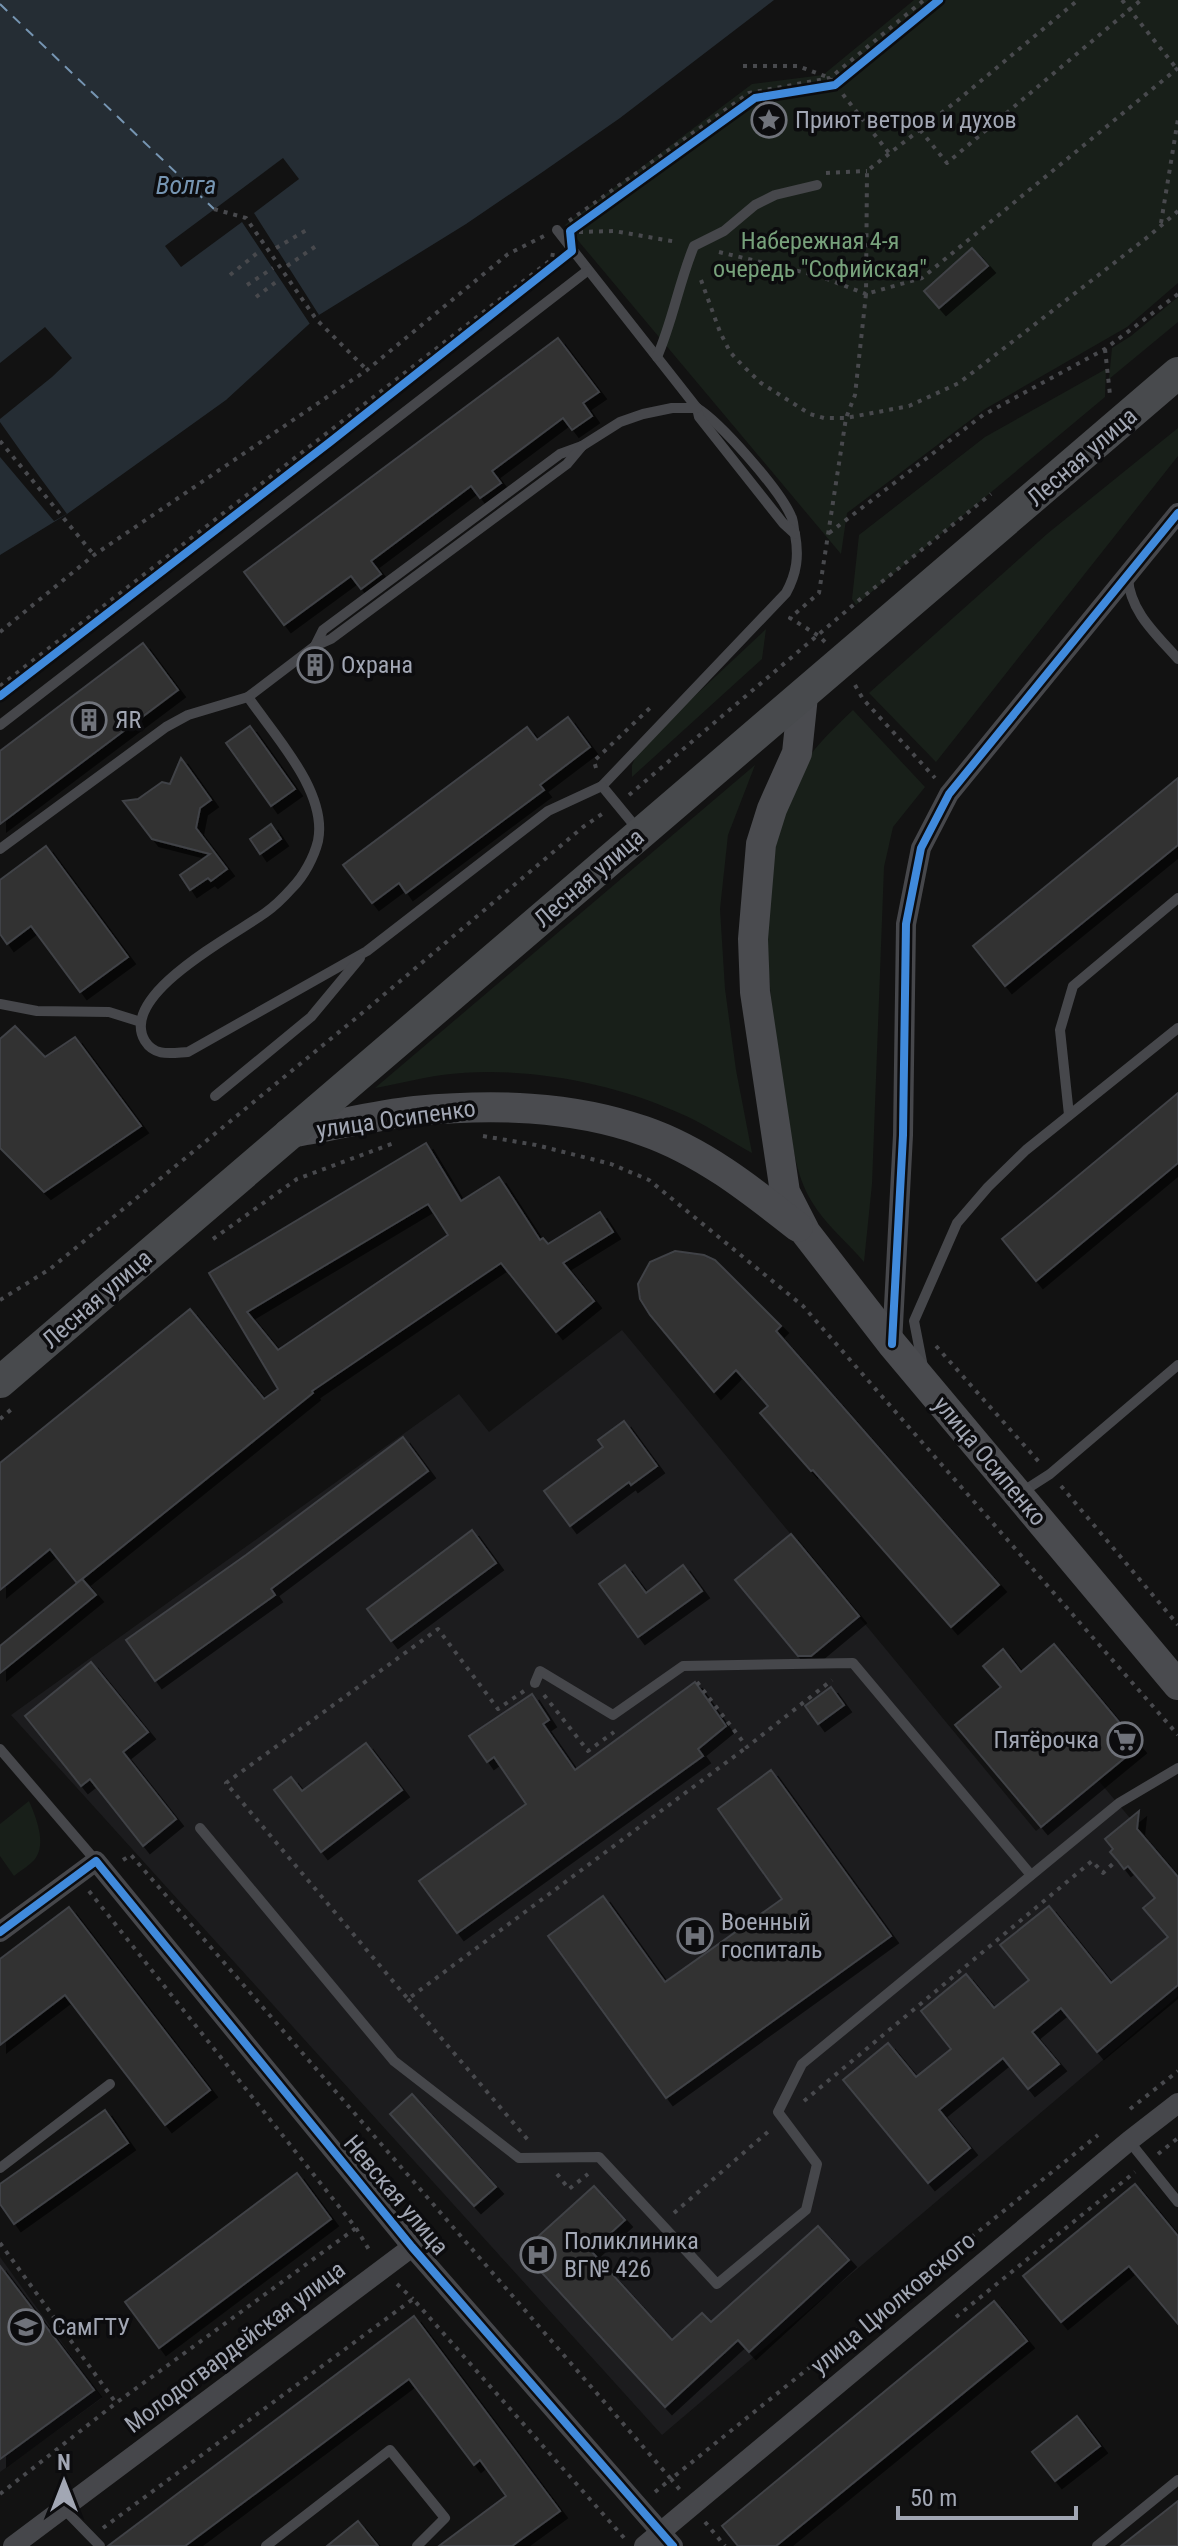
<svg xmlns="http://www.w3.org/2000/svg" width="1178" height="2546" font-family="'Roboto Condensed',sans-serif">
<defs>
<filter id="shadow"><feDropShadow dx="7" dy="7" stdDeviation="0" flood-color="#0009"/></filter>
</defs>
<rect width="100%" height="100%" fill="#121212"/>
<!-- built -->
<g fill="#1c1c1e">
<path d="M622,1330L1036,1831L1098,1780L1178,1875V1996L662,2435L11,1715L459,1394L489,1432Z"/>
<path d="M0,2257L102,2398L0,2472Z"/>
</g>
<!-- green -->
<g fill="#181f19">
<path d="M914,0H1178V283L1127,327L985,409L847,513L841,554L565,225L752,84L823,75Z"/>
<path d="M1178,297V322L1109,379L1112,348L1131,336Z"/>
<path d="M1106,369L1105,397L856,605L852,599L859,535L985,437Z"/>
<path d="M1178,428V456L936,762L869,693L1047,534Z"/>
<path d="M766,629L762,659L632,777V765L636,756L667,722Z"/>
<path d="M853,710L925,787L893,827L884,867L872,1184L864,1262C848,1243 824,1223 812,1202C795,1175 792,1140 787,1109C768,1006 753,885 793,785C804,756 831,731 853,710Z"/>
<path d="M755,765L728,835L720,909L725,989L736,1070L752,1153C727,1139 703,1123 677,1112C608,1081 517,1065 442,1075C420,1078 397,1084 375,1088Z"/>
<path d="M29,1801C36,1817 47,1844 35,1859C30,1865 20,1871 14,1876L0,1856V1824Z"/>
</g>
<!-- water -->
<path fill="#252d34" d="M0,0H774L620,118L544,171L466,224L319,315L226,400L67,514L0,555Z"/>
<!-- pier -->
<g fill="#121212">
<path d="M283,158L299,179L254,213L319,315L310,324L242,222L181,267L165,246Z"/>
<path d="M45,327L72,358L52,377L0,419V363Z"/>
<path d="M0,422L22,453L67,514L54,521L0,457Z"/>
</g>
<g fill="none" stroke-linecap="round" stroke-linejoin="round">
<!-- ferry -->
<path stroke="#7695b2" stroke-width="2" stroke-dasharray="10 8" stroke-linecap="butt" d="M0,4L214,209"/>
</g>
<!-- building -->
<g fill="#303031" stroke="#404246" stroke-width="2" fill-rule="evenodd" filter="url(#shadow)">
<path d="M972,248L988,266L939,308L924,291Z"/>
<path d="M558,338L599,392L583,403L592,416L572,430L563,418L492,471L501,483L480,498L471,486L371,561L381,574L361,589L351,576L284,625L244,572Z"/>
<path d="M143,643L178,690L0,824V751Z"/>
<path d="M568,717L590,747L540,785L544,790L406,893L399,883L372,903L343,865L527,727L537,740Z"/>
<path d="M250,726L295,789L271,806L226,743Z"/>
<path d="M181,758L211,800L200,808L196,828L227,869L211,881L208,878L190,890L180,875L210,854L152,839L123,801L138,799L162,782L170,784Z"/>
<path d="M1178,778V845L1005,986L973,946Z"/>
<path d="M271,824L281,839L260,854L250,839Z"/>
<path d="M46,846L128,957L80,992L31,926L7,944L0,934V880Z"/>
<path d="M15,1026L45,1057L75,1037L141,1126L44,1192L0,1148V1039Z"/>
<path d="M1178,1093V1163L1036,1281L1002,1239Z"/>
<path d="M426,1143L461,1201L499,1177L540,1240L543,1238L548,1244L600,1212L613,1232L563,1263L594,1301L556,1332L501,1263L312,1391L313,1393L77,1583L50,1549L0,1590V1463L190,1309L264,1399L278,1389L209,1273ZM428,1204L448,1235L278,1350L247,1312Z"/>
<path d="M675,1251L704,1255L715,1260L781,1326L776,1331L999,1585L951,1627L813,1470L811,1471L760,1413L768,1406L736,1370L714,1392L650,1315L640,1299L638,1284L650,1262Z"/>
<path d="M624,1421L657,1466L631,1485L629,1482L570,1526L544,1491L603,1447L598,1440Z"/>
<path d="M403,1437L428,1471L271,1589L275,1595L155,1681L126,1640L246,1555Z"/>
<path d="M472,1530L496,1563L391,1641L367,1609Z"/>
<path d="M791,1534L859,1616L811,1656H798L735,1580Z"/>
<path d="M625,1565L646,1593L683,1565L702,1591L638,1637L599,1584Z"/>
<path d="M82,1579L96,1595L0,1673V1646Z"/>
<path d="M1054,1644L1139,1746L1041,1827L955,1725L1001,1687L983,1666L1003,1649L1021,1672Z"/>
<path d="M91,1662L148,1732L123,1752L176,1819L143,1846L90,1779L81,1786L25,1716Z"/>
<path d="M695,1682L726,1726L698,1749L703,1756L457,1933L419,1881L526,1804L494,1757L487,1762L469,1736L532,1694L549,1720L543,1724L575,1770Z"/>
<path d="M831,1687L844,1705L818,1724L805,1706Z"/>
<path d="M366,1743L402,1790L321,1852L274,1790L291,1777L302,1791Z"/>
<path d="M771,1770L891,1936L666,2098L548,1936L603,1896L665,1982L782,1899L718,1809Z"/>
<path d="M1139,1811L1137,1829L1178,1877V1985L1097,2052L1061,2008L1032,2032L1059,2064L1028,2089L1003,2058L939,2110L970,2148L928,2183L843,2080L888,2043L916,2077L951,2049L921,2011L966,1974L994,2008L1029,1980L1000,1945L1049,1906L1111,1983L1168,1937L1143,1908L1155,1898L1128,1866L1124,1869L1117,1860L1110,1852L1113,1849L1105,1839Z"/>
<path d="M69,1907L210,2090L165,2125L65,1995L0,2045V1959Z"/>
<path d="M412,2094L496,2187L474,2206L390,2114Z"/>
<path d="M105,2110L128,2143L14,2224L0,2204V2184Z"/>
<path d="M297,2173L331,2219L159,2348L125,2302Z"/>
<path d="M1135,2184L1178,2236V2324L1129,2266L1061,2322L1023,2276Z"/>
<path d="M594,2186L625,2220L591,2251L672,2340L702,2313L711,2322L818,2226L849,2260L749,2352L738,2340L665,2407L522,2251Z"/>
<path d="M0,2266L94,2390L0,2459Z"/>
<path d="M994,2301L1027,2341L776,2546H738L722,2526Z"/>
<path d="M414,2316L560,2511L512,2546H439L506,2496L480,2460L474,2465L409,2379L185,2546H108Z"/>
<path d="M1077,2416L1100,2446L1055,2481L1032,2452Z"/>
<path d="M1178,2501V2546H1121Z"/>
<path d="M358,2521L378,2546H327Z"/>
</g>
<g fill="none" stroke-linecap="round" stroke-linejoin="round">
<!-- path -->
<g stroke="#48494d" stroke-width="4" stroke-dasharray="4 6" stroke-linecap="butt">
<path d="M1122,0L1177,69"/>
<path d="M743,66H798L830,78L889,153"/>
<path d="M920,130L947,163L1141,0"/>
<path d="M826,173L867,171"/>
<path d="M214,209L246,218L316,319L367,370"/>
<path d="M569,221L749,93L830,78L924,0"/>
<path d="M1161,223L1178,119"/>
<path d="M579,232L614,231L677,242"/>
<path d="M276,248L310,228"/>
<path d="M719,252L819,276L866,294L867,171L958,100L1078,0"/>
<path d="M287,266L319,244"/>
<path d="M230,275L261,250"/>
<path d="M701,280L720,332L730,352L742,365L761,383L810,414L824,418H846L909,406L959,383L1149,236L1178,211"/>
<path d="M247,285L273,268"/>
<path d="M256,297L280,279"/>
<path d="M1105,349L1110,395"/>
<path d="M0,441L94,555"/>
<path d="M829,533L983,415L1105,349L1178,294"/>
<path d="M0,632L94,555L367,370L508,254L544,236"/>
<path d="M825,642L819,636L790,618L819,593L846,418L855,395L866,294L922,278L1178,68"/>
<path d="M855,685L863,699L935,778"/>
<path d="M0,686L552,259L553,252"/>
<path d="M596,768L594,761L652,706"/>
<path d="M629,795L858,601L991,494"/>
<path d="M483,1136L536,1145L611,1164L649,1180L803,1306L1178,1735"/>
<path d="M213,1239L297,1179L394,1143"/>
<path d="M0,1300L50,1269L361,1014L583,827L602,814"/>
<path d="M936,1346L1039,1462"/>
<path d="M0,1419L14,1407"/>
<path d="M1061,1486L1178,1625"/>
<path d="M697,1682L747,1747L832,1680"/>
<path d="M524,1691L498,1709L438,1629L226,1783L408,1999L747,1747"/>
<path d="M544,1695L588,1751L614,1732"/>
<path d="M123,1860L131,1855L671,2479L1098,2135"/>
<path d="M89,1891L356,2228L371,2253"/>
<path d="M408,1999L528,2140"/>
<path d="M804,2101L1092,1861L1103,1873L1117,1860"/>
<path d="M1130,2109L1178,2071"/>
<path d="M1158,2154L1178,2138"/>
<path d="M557,2174L569,2189L588,2174"/>
<path d="M674,2213L770,2130"/>
<path d="M0,2243L116,2403"/>
<path d="M397,2284L413,2299"/>
<path d="M956,2317L1135,2172"/>
<path d="M655,2492L671,2479L680,2490"/>
<path d="M0,2494L116,2403L356,2228"/>
<path d="M705,2522L725,2546"/>
<path d="M103,2528L413,2299L626,2540"/>
</g>
<!-- lane -->
<g stroke="#46474b" stroke-width="10">
<path d="M557,230L697,408C721,423 779,489 791,516C794,521 793,528 795,534C799,556 797,573 786,593L602,786L639,831"/>
<path d="M657,357C673,320 679,282 694,246L724,231L755,205L775,195L817,185"/>
<path d="M697,408L699,417L783,523L795,534"/>
<path d="M1128,578C1130,612 1157,635 1178,659"/>
<path d="M315,646L323,630L560,454L582,446L620,422L643,414L672,408H697"/>
<path d="M248,697C274,735 328,792 318,841C314,857 304,876 292,888C284,897 275,906 265,913C236,934 117,995 145,1041C155,1057 171,1053 188,1052L367,951L548,811L602,786"/>
<path d="M0,725L587,271"/>
<path d="M0,849L166,727L188,715L248,697L315,646L331,639L567,464L582,446"/>
<path d="M0,1004L37,1011L109,1012L141,1022"/>
<path d="M215,1096L311,1017L360,958"/>
<path d="M1069,1115L1060,1030L1073,986L1178,898"/>
<path d="M923,1367L914,1321L957,1223L988,1187L1026,1150L1178,1028"/>
<path d="M1022,1492L1050,1474L1178,1365"/>
<path d="M535,1683L540,1671L613,1715L683,1666L853,1663L1031,1875"/>
<path d="M0,1749L96,1861"/>
<path d="M200,1828L394,2061L519,2158L599,2157L717,2284L806,2210L817,2164L778,2112L802,2064L1119,1803L1178,1768"/>
<path d="M1129,2141L1178,2202"/>
<path d="M0,2168L110,2084"/>
<path d="M63,2508L100,2546"/>
<path d="M266,2546L390,2450L445,2518L417,2546"/>
<path d="M1097,2546L1178,2480"/>
</g>
<!-- street -->
<g stroke="#46474b" stroke-width="20">
<path d="M892,1344L903,1135L906,924L921,848L949,794L1178,513"/>
<path d="M0,1932L96,1861L412,2247L673,2546"/>
<path d="M13,2546L412,2247"/>
<path d="M644,2546L1129,2141L1178,2103"/>
</g>
<!-- secondary -->
<g stroke="#4a4b4f" stroke-width="30">
<path d="M803,696L797,753L772,809L761,844L753,939L755,992L785,1192L806,1233L892,1344L1178,1685"/>
<path d="M289,1133C330,1127 375,1115 415,1111C492,1104 570,1105 644,1131C702,1151 751,1190 798,1227"/>
</g>
<!-- primary -->
<path stroke="#484a4d" stroke-width="32" d="M0,1382C392,1045 787,712 1178,373"/>
<defs>
<g id="cycleway">
<path d="M0,696L330,442L572,251L570,231L755,98L835,85L939,0"/>
<path d="M892,1344L903,1135L906,924L921,848L949,794L1178,513"/>
<path d="M0,1932L96,1861L412,2247L673,2546"/>
</g>
</defs>
<!-- cycleway casing -->
<use href="#cycleway" stroke="#0c0c0e" stroke-width="13"/>
<!-- cycleway -->
<use href="#cycleway" stroke="#408adc" stroke-width="8"/>
</g>
<!-- icons -->
<defs>
<symbol id="sight-ring" viewBox="-11 -11 22 22"><circle r="9.5" fill="#0c0c0e" stroke="#70737b" stroke-width="1.5"/><path d="M0-6L1.8-2.2L6-1.7L2.9 1.2L3.7 5.4L0 3.3L-3.7 5.4L-2.9 1.2L-6-1.7L-1.8-2.2Z" fill="#70737b"/></symbol>
<symbol id="building-ring" viewBox="-11 -11 22 22"><circle r="9.5" fill="#0c0c0e" stroke="#70737b" stroke-width="1.5"/><path d="M-4-6H4V6H1V3H-1V6H-4ZM-2.5-4.3h1.7v1.8h-1.7ZM.8-4.3h1.7v1.8H.8ZM-2.5-1h1.7V.8h-1.7ZM.8-1h1.7V.8H.8Z" fill="#70737b"/></symbol>
<symbol id="supermarket-ring" viewBox="-11 -11 22 22"><circle r="9.5" fill="#0c0c0e" stroke="#70737b" stroke-width="1.5"/><path d="M-6-5.5h2.5l.6 2H6L4.5 2H-2.5L-4.4-4H-6ZM-1.5 3.2a1.3 1.3 0 1 0 .1 0ZM3 3.2a1.3 1.3 0 1 0 .1 0Z" fill="#70737b"/></symbol>
<symbol id="hospital-ring" viewBox="-11 -11 22 22"><circle r="9.5" fill="#0c0c0e" stroke="#70737b" stroke-width="1.5"/><path d="M-5-5h3v3.5h4V-5h3V5h-3V1.5h-4V5h-3Z" fill="#70737b"/></symbol>
<symbol id="university-ring" viewBox="-11 -11 22 22"><circle r="9.5" fill="#0c0c0e" stroke="#70737b" stroke-width="1.5"/><path d="M0-5L7-2L0 1L-7-2ZM-4 1L0 2.5L4 1V4Q0 6-4 4Z" fill="#70737b"/></symbol>
</defs>
<g fill-rule="evenodd">
<use href="#sight-ring" x="749" y="100" width="40" height="40"/>
<use href="#building-ring" x="295" y="645" width="40" height="40"/>
<use href="#building-ring" x="69" y="700" width="40" height="40"/>
<use href="#supermarket-ring" x="1105" y="1720" width="40" height="40"/>
<use href="#hospital-ring" x="675" y="1916" width="40" height="40"/>
<use href="#hospital-ring" x="518" y="2235" width="40" height="40"/>
<use href="#university-ring" x="6" y="2307" width="40" height="40"/>
</g>
<g text-anchor="middle" stroke-width="7" stroke-linejoin="round" paint-order="stroke">
<!-- poi labels -->
<g font-size="24" fill="#a2a7b4" stroke="#0c0c0e" text-anchor="start">
<text x="795" y="128">Приют ветров и духов</text>
<text x="341" y="673">Охрана</text>
<text x="115" y="728">ЯR</text>
<text x="1099" y="1748" text-anchor="end">Пятёрочка</text>
<text x="721" y="1930">Военный<tspan x="721" dy="28">госпиталь</tspan></text>
<text x="564" y="2249">Поликлиника<tspan x="564" dy="28">ВГ№ 426</tspan></text>
<text x="52" y="2335">СамГТУ</text>
</g>
<!-- park labels -->
<g font-size="24" fill="#77a17b" stroke="#0c0c0e">
<text x="820" y="249">Набережная 4-я<tspan x="820" dy="28">очередь "Софийская"</tspan></text>
</g>
<!-- street labels -->
<g font-size="24" fill="#a2a7b4" stroke="#0c0c0e">
<text transform="translate(1082 457) rotate(-41)" y="8">Лесная улица</text>
<text transform="translate(589 878) rotate(-41)" y="8">Лесная улица</text>
<text transform="translate(396 1119) rotate(-8)" y="8">улица Осипенко</text>
<text transform="translate(97 1299) rotate(-41)" y="8">Лесная улица</text>
<text transform="translate(990 1461) rotate(50)" y="8">улица Осипенко</text>
<text transform="translate(396 2195) rotate(50)" y="8">Невская улица</text>
<text transform="translate(893 2303) rotate(-40)" y="8">улица Циолковского</text>
<text transform="translate(235 2347) rotate(-37)" y="8">Молодогвардейская улица</text>
</g>
<!-- water labels -->
<g font-size="26" font-style="italic" fill="#7695b2" stroke="#0c0c0e">
<text x="186" y="194">Волга</text>
</g>
</g>
<!-- north arrow -->
<g transform="translate(64 2482)" stroke="#0c0c0e" stroke-width="6" paint-order="stroke">
<path d="M0-6L14 30L0 20L-14 30Z" fill="#a2a7b4"/>
<text y="-12" font-size="22" font-weight="bold" text-anchor="middle" fill="#a2a7b4">N</text>
</g>
<!-- scale -->
<path d="M898 2506v12h178v-12" fill="none" stroke="#a2a7b4" stroke-width="4"/>
<text x="910" y="2506" font-size="24" fill="#a2a7b4" stroke="#0c0c0e" stroke-width="6" paint-order="stroke">50 m</text>
</svg>
